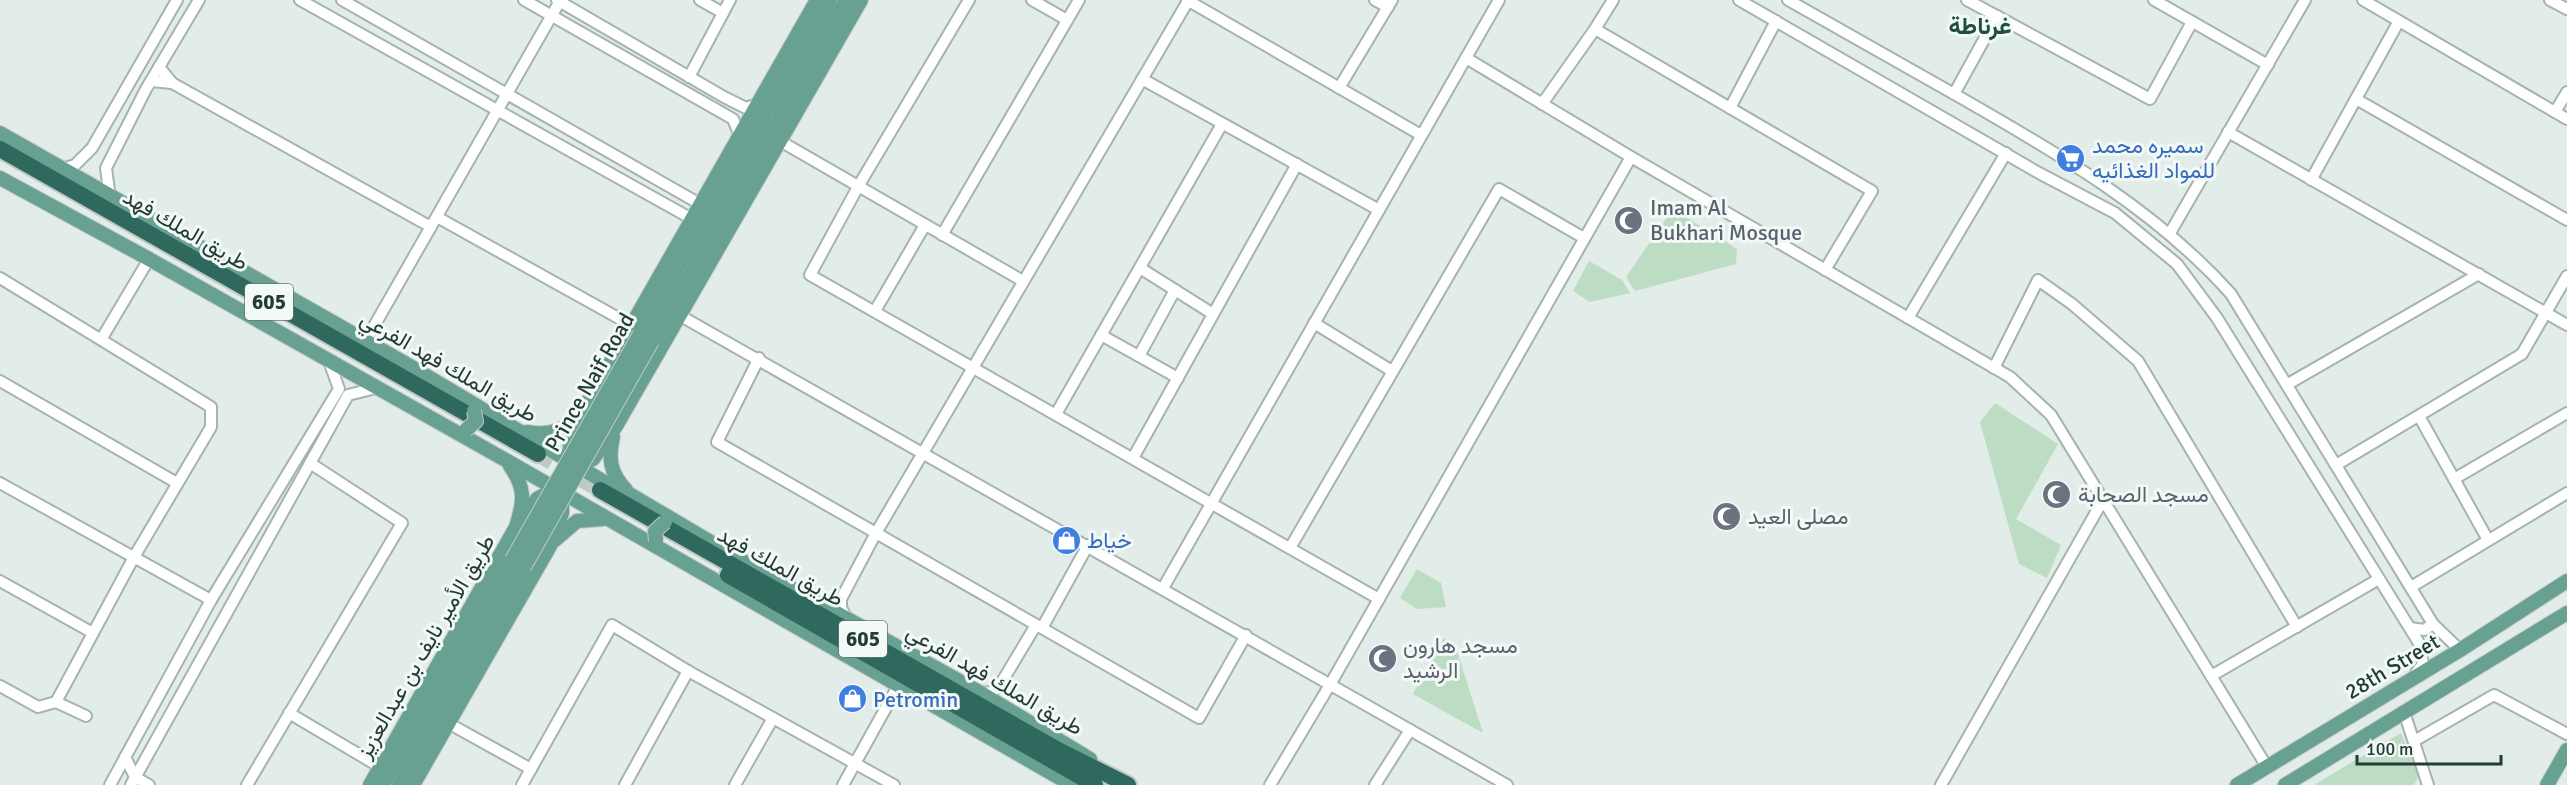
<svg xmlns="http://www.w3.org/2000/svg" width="2567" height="785" font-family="Signika,Vazirmatn,sans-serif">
<rect width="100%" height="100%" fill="#e2ece8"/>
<!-- green -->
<g fill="#bcddc4">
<path d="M1673,209L1737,249L1736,264L1635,291L1626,277Z"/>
<path d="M1589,261L1622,280L1630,293L1590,302L1573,291Z"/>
<path d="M1995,403L2058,444L2016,519L2061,545L2047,578L2019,564L1980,422Z"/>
<path d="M1417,569L1441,583L1446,607L1417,609L1400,598Z"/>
<path d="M1444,638L1455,645L1483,733L1413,694Z"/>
<path d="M2401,733L2419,776L2414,785H2314Z"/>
</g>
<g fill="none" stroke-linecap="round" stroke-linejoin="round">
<!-- highway-tunnel -->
<path stroke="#bcc9c4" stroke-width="16" stroke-dasharray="16 8" stroke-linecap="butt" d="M538,454L600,490"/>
<defs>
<g id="minor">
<path d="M300,0L692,219"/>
<path d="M342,0L700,204"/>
<path d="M524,0L733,119L740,136"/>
<path d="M557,0L724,97L746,108L758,104"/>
<path d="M700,0L723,13"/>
<path d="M969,0L859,185L810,275L1379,599"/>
<path d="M1032,0L1067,20"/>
<path d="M1187,0L1421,135"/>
<path d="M1375,0L1388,7"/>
<path d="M1739,0L2039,173L2115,213L2177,264L2217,318L2419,643L2423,664L2416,673"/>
<path d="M1788,0C1846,33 1905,66 1963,99C2059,154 2157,211 2231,294L2433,624L2460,650"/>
<path d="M1967,0L2150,99L2192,22"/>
<path d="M2154,0L2268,65"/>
<path d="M2363,0L2567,119"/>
<path d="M2550,0L2567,9"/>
<path d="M1595,29L1613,0"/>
<path d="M1466,58L1631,157L2010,377L2051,415L2267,767"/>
<path d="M689,77L730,0"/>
<path d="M1142,79L1379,210"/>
<path d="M151,81L172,83L159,67"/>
<path d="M172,83L431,227"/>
<path d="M1339,88L1392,0"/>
<path d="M1954,94L1997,16"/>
<path d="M2356,99L2567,220"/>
<path d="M1542,104L1595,29L1872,191L1825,270"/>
<path d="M1730,108L1776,21"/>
<path d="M2555,112L2567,92"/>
<path d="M2228,132L2567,325"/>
<path d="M780,141L1023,281"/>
<path d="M62,169L75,165L92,148L177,0"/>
<path d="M2311,180L2399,21"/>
<path d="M110,198L106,168L146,89L199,0"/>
<path d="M437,217L631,325"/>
<path d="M2170,233L2305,0"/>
<path d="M942,235L1079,0"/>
<path d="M1140,268L1213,314"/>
<path d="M0,278L211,407V427L134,557L56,702"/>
<path d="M875,311L925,225"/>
<path d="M679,315L1507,785"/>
<path d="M1908,318L2006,153"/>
<path d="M1314,323L1392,371"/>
<path d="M1101,335L1178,378"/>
<path d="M102,338L149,259"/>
<path d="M365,342L560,1"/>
<path d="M1139,356L1175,290"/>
<path d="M759,358L717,442L1199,718L1246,635"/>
<path d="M1994,368L2038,280L2072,304L2138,361L2297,627"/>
<path d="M0,381L177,483"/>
<path d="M2288,384L2479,274"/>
<path d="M1056,414L1222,124"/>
<path d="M2419,416L2488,540"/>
<path d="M1133,458L1297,164"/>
<path d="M2336,465L2522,354L2567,276"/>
<path d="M2454,479L2567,413"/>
<path d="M0,483L211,600"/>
<path d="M1290,548L1499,189L1584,238"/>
<path d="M0,581L93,633"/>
<path d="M2411,587L2567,493"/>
<path d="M1163,588L1499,0"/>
<path d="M846,617L841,608V599L876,533L1188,1"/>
<path d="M1042,628L1088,545"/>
<path d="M2410,628L2424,630L2433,624"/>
<path d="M2211,676L2379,579"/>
<path d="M0,686L38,707L56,702L86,716"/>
<path d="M981,693L992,692L1000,685L1036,625"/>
<path d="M2404,712L2428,785"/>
<path d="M289,713L380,767"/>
<path d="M448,723L531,769"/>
<path d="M2414,741L2494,695L2567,734"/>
<path d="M125,757L135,777L149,785"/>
<path d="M110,785L211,600L339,389L329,361"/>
<path d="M131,785L348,395L376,388"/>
<path d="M247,785L402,523L310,463"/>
<path d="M522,785L612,625L688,671L894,785"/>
<path d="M625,785L688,671"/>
<path d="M735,785L773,718"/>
<path d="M843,785L898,686"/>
<path d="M1270,785L1331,683L1631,157"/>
<path d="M1375,785L1410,730"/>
<path d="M1941,785L2103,500"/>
</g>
<g id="major">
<path d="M0,133L410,366L616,489L631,495L736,557L981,693L1090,759"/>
<path d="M0,178L149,259L502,458L1072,785"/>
<path d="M640,334L830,0"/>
<path d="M652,341L846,0"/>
<path d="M527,432C574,441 585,404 606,370L817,0"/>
<path d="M613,437C608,459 610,473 626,490"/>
<path d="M571,463L570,444L579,418"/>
<path d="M576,467L593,459L616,426L861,0"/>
<path d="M522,518L537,499L557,488"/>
<path d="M555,540L577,521L603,519"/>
<path d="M370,785L516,527C524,502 526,488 510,466"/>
<path d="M383,785L512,560"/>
<path d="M399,785L524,567"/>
<path d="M413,785L550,546L562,513V500"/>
<path d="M2237,785L2460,650L2567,581"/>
<path d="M2285,785L2567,613"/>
<path d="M2547,785L2567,750"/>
</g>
<g id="highway">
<path d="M0,149L538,454"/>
<path d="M600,490L1058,750L1128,785"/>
<path d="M728,575L1095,785"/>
</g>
</defs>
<!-- minor casing -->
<use href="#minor" stroke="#a5b4af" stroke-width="14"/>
<!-- major casing -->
<use href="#major" stroke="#c1c9c7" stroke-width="16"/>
<!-- highway casing -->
<use href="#highway" stroke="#c1c9c7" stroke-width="20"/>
<!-- minor -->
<use href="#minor" stroke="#fff" stroke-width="10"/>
<!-- major -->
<use href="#major" stroke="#68a192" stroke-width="14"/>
<!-- highway -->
<use href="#highway" stroke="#2f695d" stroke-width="16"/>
<defs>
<g id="major-bridge">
<path d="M466,430L476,421L474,411"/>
<path d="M656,541L655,531L665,522"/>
<path d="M512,560L640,334"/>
<path d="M524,567L652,341"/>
</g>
</defs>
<!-- major-bridge casing -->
<use href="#major-bridge" stroke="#c1c9c7" stroke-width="16" stroke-linecap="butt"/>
<!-- major-bridge -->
<use href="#major-bridge" stroke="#68a192" stroke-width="14"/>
</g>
<!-- icons -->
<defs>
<symbol id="supermarket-disc" viewBox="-11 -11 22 22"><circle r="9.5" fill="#3f7fe0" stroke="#f3f9f6"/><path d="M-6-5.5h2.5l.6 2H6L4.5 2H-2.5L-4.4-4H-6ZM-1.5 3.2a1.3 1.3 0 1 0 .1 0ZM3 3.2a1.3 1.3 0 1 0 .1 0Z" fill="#fff"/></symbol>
<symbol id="mosque-disc" viewBox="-11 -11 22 22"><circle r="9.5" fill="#6b7280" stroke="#f3f9f6"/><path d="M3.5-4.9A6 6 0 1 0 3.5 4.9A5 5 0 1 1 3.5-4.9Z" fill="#fff"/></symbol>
<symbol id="shop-disc" viewBox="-11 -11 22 22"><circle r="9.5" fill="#3f7fe0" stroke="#f3f9f6"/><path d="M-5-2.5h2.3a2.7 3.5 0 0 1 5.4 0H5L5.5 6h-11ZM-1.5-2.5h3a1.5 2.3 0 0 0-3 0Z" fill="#fff"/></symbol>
</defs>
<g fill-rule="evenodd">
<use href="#supermarket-disc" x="2054" y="142" width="33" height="33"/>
<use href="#mosque-disc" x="1612" y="204" width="33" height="33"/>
<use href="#mosque-disc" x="2040" y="478" width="33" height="33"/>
<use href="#mosque-disc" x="1710" y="500" width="33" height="33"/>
<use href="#shop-disc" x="1050" y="524" width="33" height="33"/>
<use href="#mosque-disc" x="1366" y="642" width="33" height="33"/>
<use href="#shop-disc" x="836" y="682" width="33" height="33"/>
</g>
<g text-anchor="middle" stroke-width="6" stroke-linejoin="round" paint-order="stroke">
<!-- shield labels -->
<g fill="#f3f9f6" stroke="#617570" stroke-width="1.5">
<rect x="245" y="284" width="48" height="36" rx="4.5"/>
<rect x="839" y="621" width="48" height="36" rx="4.5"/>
</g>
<g font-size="21" font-weight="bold" fill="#233d36">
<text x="269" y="309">605</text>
<text x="863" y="646">605</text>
</g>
<!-- shop labels -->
<g font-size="22" fill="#366cbe" stroke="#f3f9f6" text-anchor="start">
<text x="2092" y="153">سميره محمد<tspan x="2092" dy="25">للمواد الغذائيه</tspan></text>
<text x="1087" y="548">خياط</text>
<text x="873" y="707">Petromin</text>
</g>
<!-- worship labels -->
<g font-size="22" fill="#5b616d" stroke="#f3f9f6" text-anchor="start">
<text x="1650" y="215">Imam Al<tspan x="1650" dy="25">Bukhari Mosque</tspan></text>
<text x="2078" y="502">مسجد الصحابة</text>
<text x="1748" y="524">مصلى العيد</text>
<text x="1403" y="653">مسجد هارون<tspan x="1403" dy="25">الرشيد</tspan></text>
</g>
<!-- street labels -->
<g font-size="22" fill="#233d36" stroke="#f3f9f6">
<text transform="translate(186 229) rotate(30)" y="8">طريق الملك فهد</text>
<text transform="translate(449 366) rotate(30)" y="8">طريق الملك فهد الفرعي</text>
<text transform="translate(589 382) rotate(-60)" y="8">Prince Naif Road</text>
<text transform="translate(781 566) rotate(29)" y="8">طريق الملك فهد</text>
<text transform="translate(425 646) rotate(-60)" y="8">طريق الأمير نايف بن عبدالعزيز</text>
<text transform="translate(2392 666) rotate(-31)" y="8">28th Street</text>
<text transform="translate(995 679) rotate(30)" y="8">طريق الملك فهد الفرعي</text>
</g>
<!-- neighbourhood labels -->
<g font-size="24" font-weight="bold" fill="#1f4f43" stroke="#f3f9f6">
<text x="1980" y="34">غرناطة</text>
</g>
</g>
<!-- scale -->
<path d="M2357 755v9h144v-9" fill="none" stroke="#233d36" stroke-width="3"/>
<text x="2366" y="755" font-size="18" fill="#233d36" stroke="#f3f9f6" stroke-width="4.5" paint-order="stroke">100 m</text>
</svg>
